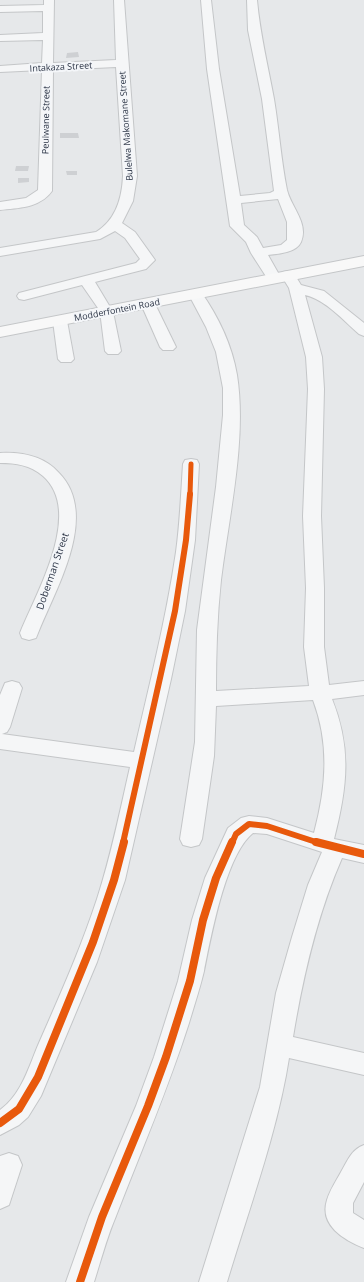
<svg xmlns="http://www.w3.org/2000/svg" width="364" height="1282" font-family="'Open Sans',sans-serif">
<rect width="100%" height="100%" fill="#e6e8ea"/>
<!-- building -->
<g fill="#ced0d3">
<path d="M78,52L79,57L66,58L67,53Z"/>
<path d="M60,133H78L79,138H60Z"/>
<path d="M16,166H29L28,171H15Z"/>
<path d="M66,171H77V175H67Z"/>
<path d="M18,178H29V182L18,183Z"/>
</g>
<g fill="none" stroke-linecap="round" stroke-linejoin="round">
<defs>
<g id="minor">
<path d="M44,0H54L53,63L116,60L114,0H124L137,176L133,201L122,223L135,232L155,260L146,269L95,282L110,307L109,308L113,312L121,351L118,354H108L105,351L100,311L82,285L24,300L19,299L17,296L19,293L136,263L140,259L125,238L115,231L100,239L0,256V248L96,232C116,220 122,198 123,176L116,67L53,70L52,191C40,208 18,208 0,210V202L26,198L38,190L42,70L0,72V66L42,63L43,40L0,41V35L43,33V11L0,12V6L44,5Z"/>
<path d="M201,0H211L219,69L240,196L270,193L274,191L262,99L248,30L247,0H257C260,34 268,66 274,99C279,129 281,160 287,190C291,207 309,223 301,242C296,253 277,254 268,255L281,278L279,281H269L251,253L246,242L230,226L207,69ZM278,199L287,222V240L281,245L263,248L257,237L244,225L241,203Z"/>
<path d="M288,271L293,272L301,285L324,291L364,323V336L359,334C343,320 326,300 305,295L322,357L324,389L321,516L324,588V647L329,685L364,681V695L332,699C352,749 347,788 334,839L364,845V863L342,858C317,915 303,976 293,1037L364,1053V1075L289,1058C277,1134 249,1208 227,1282H199L260,1087L276,993L292,937L308,885L322,852L267,834L253,833C226,854 211,936 204,971C200,988 194,1006 189,1023C168,1089 141,1151 116,1216C107,1237 101,1260 94,1282H66L89,1217L136,1106L154,1057L178,981L192,920L205,878L228,828L241,818L249,816L267,818L314,833C326,788 330,745 313,700L216,706L214,756L202,839L199,845L191,847L183,845L180,839L195,742L197,630L216,487L223,415V388L216,352L206,327L189,295L191,292H201C218,316 232,345 237,375C247,439 229,515 221,580C217,617 216,654 216,691L309,686L304,647L306,588L303,516L308,389L306,357L289,288L281,275L283,272Z"/>
<path d="M148,300L153,301L155,304L176,347L173,350H163L160,347L141,304L143,301Z"/>
<path d="M60,317L65,318L67,321L74,359L71,362H61L58,359L53,321L55,318Z"/>
<path d="M0,453C22,452 44,456 59,473C100,515 56,588 38,633L36,638L29,640L22,638L20,633C36,593 84,512 43,476C30,465 16,463 0,463Z"/>
<path d="M191,459L197,460L199,464L195,540L185,611L171,679L125,880L97,962L41,1096L28,1117L19,1125L0,1135V1110C22,1094 29,1066 39,1043C60,995 81,948 97,899C111,856 120,811 130,767L0,749V695L5,683L12,681L19,683L22,688L10,727L7,732L2,734L134,752C149,686 166,620 176,552C180,523 181,493 183,464L185,460Z"/>
<path d="M364,1145V1182L353,1203V1213L364,1220V1248C344,1240 319,1225 327,1200C330,1190 336,1181 341,1172C348,1160 351,1150 364,1145Z"/>
<path d="M9,1153L18,1156L22,1165L9,1205L0,1209V1156Z"/>
</g>
<path id="secondary" d="M364,256V266L0,337V327Z"/>
</defs>
<!-- minor casing -->
<use href="#minor" stroke="#c4c6c8" stroke-width="2"/>
<!-- secondary casing -->
<use href="#secondary" stroke="#c4c6c8" stroke-width="2"/>
<!-- minor -->
<use href="#minor" fill="#f5f6f7" fill-rule="evenodd"/>
<!-- secondary -->
<use href="#secondary" fill="#f8f8f8" fill-rule="evenodd"/>
<defs>
<path id="cycleway-far2" d="M190,495L191,464"/>
<g id="cycleway-far1">
<path d="M123,843L175,611L186,540L190,494"/>
<path d="M232,843L236,834L249,824L267,826L319,843"/>
</g>
<g id="cycleway">
<path d="M316,842L364,854"/>
<path d="M0,1123L19,1109L38,1077L93,942L114,880L124,842"/>
<path d="M80,1282L102,1217L148,1106L166,1057L190,981L203,920L216,878L232,842"/>
</g>
</defs>
<!-- cycleway-far2 casing -->
<use href="#cycleway-far2" stroke="#f4f6f9" stroke-width="7"/>
<!-- cycleway-far1 casing -->
<use href="#cycleway-far1" stroke="#f4f6f9" stroke-width="8"/>
<!-- cycleway casing -->
<use href="#cycleway" stroke="#f4f6f9" stroke-width="10"/>
<!-- cycleway-far2 -->
<use href="#cycleway-far2" stroke="#e8590c" stroke-width="5"/>
<!-- cycleway-far1 -->
<use href="#cycleway-far1" stroke="#e8590c" stroke-width="6"/>
<!-- cycleway -->
<use href="#cycleway" stroke="#e8590c" stroke-width="8"/>
</g>
<g text-anchor="middle" stroke-width="4" stroke-linejoin="round" paint-order="stroke">
<!-- far-street labels -->
<g font-size="9" fill="#2b3445" stroke="#f4f6f9">
<text transform="translate(61 67) rotate(-3)" y="3">Intakaza Street</text>
<text transform="translate(46 120) rotate(-89)" y="3">Peulwane Street</text>
<text transform="translate(126 126) rotate(-94)" y="3">Bulelwa Makomane Street</text>
<text transform="translate(117 310) rotate(-11)" y="3">Modderfontein Road</text>
</g>
<!-- street labels -->
<g font-size="10" fill="#2b3445" stroke="#f4f6f9">
<text transform="translate(52 571) rotate(-71)" y="4">Doberman Street</text>
</g>
</g>
</svg>
